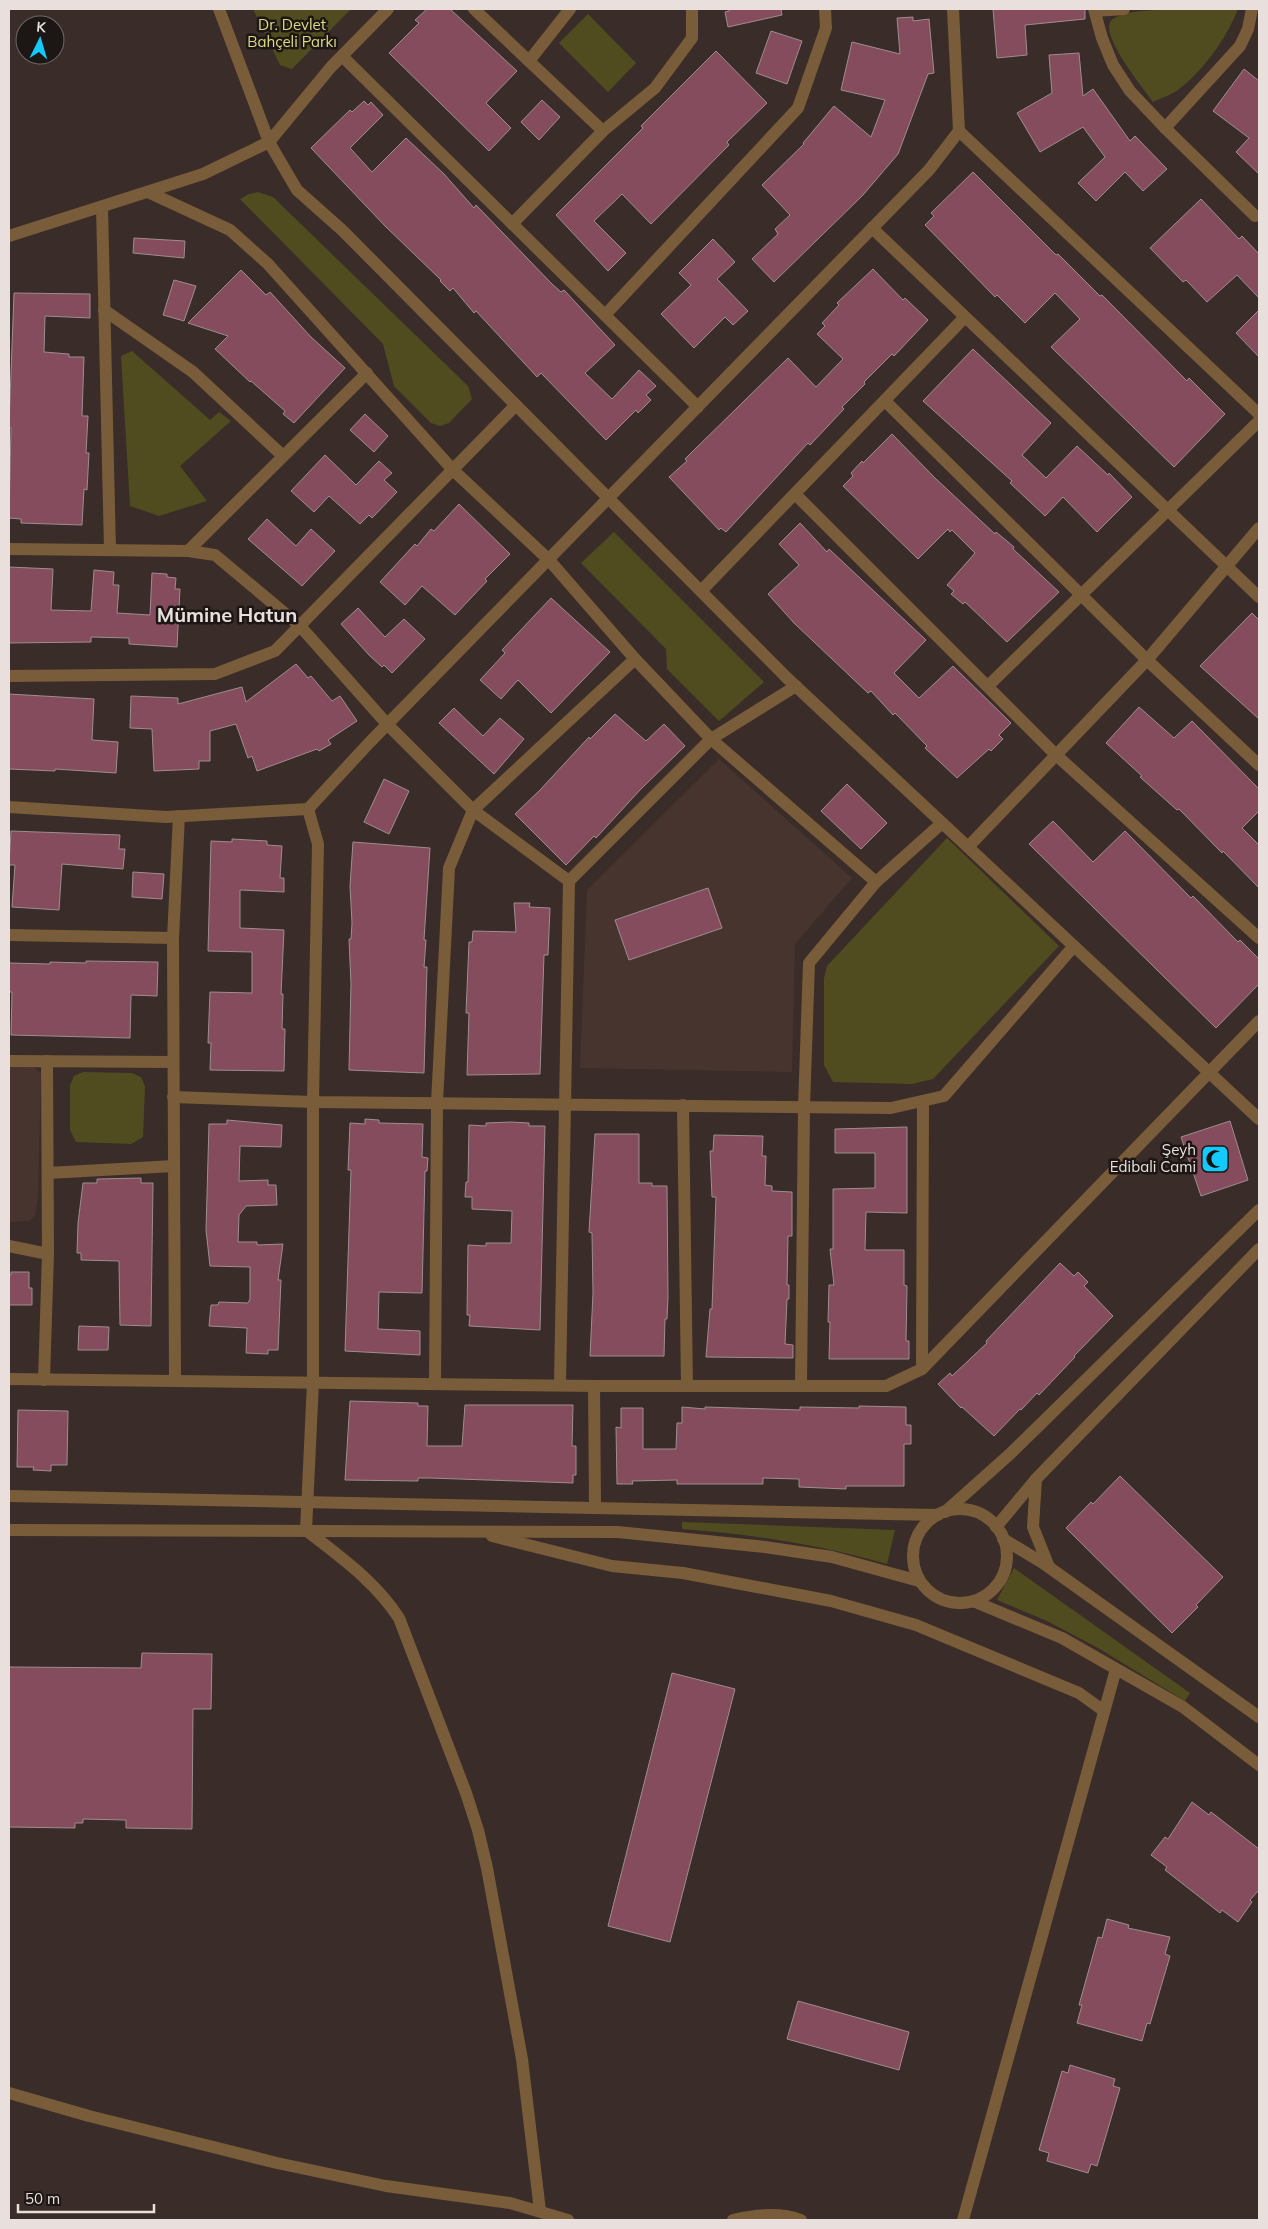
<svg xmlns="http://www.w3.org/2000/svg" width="1268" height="2229" font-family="Mulish,sans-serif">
<rect width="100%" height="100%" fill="#3a2c28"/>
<!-- built -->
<g fill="#47342e">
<path d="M719,759L852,878L795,944L792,1072L580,1068L587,890Z"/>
<path d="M9,1066H33L41,1074L38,1198L35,1217L28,1221L9,1222Z"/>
</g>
<!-- green -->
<g fill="#504c1f">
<path d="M253,9H351L292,69L280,65Z"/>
<path d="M1170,9H1238C1226,39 1204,70 1178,90C1171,95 1161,98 1153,102C1145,90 1095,30 1113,19C1128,9 1153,11 1170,9Z"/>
<path d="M588,14L636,63L608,92L559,43Z"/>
<path d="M258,192L273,197L468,386L472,399L449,423L440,426L431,423L394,386L383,344L240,199L249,194Z"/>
<path d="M132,351L210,420L219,412L231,421L180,466L207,501L159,516L130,506L121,356Z"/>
<path d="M614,532L764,682L719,721L667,669L666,649L581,563Z"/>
<path d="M947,838L1059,946L933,1079L912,1084L833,1082L824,1065V978L827,966Z"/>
<path d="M83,1072L132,1073L141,1077L145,1086L143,1137L131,1144L76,1142L70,1130V1085L74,1076Z"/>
<path d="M682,1522L895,1530L887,1564C819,1545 752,1534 682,1529Z"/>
<path d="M1014,1568L1190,1693L1185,1701L1098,1648L1047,1621L997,1600Z"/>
</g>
<!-- building -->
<g fill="#854c5d" stroke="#9e8d91">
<path d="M427,9H450L517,71L486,103L511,128L489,151L389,53L419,23L415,20Z"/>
<path d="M729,9H781L782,15L728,27L725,12L729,11Z"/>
<path d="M993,9H1085V19L1025,25L1027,55L997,58Z"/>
<path d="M913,17V21L929,19L934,73L928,74L898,154L863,195L774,282L752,259L778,234L775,229L790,215L762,185L804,144L803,143L834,106L871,137L885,100L841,90L852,42L900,54L897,18Z"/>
<path d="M771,31L802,41L787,84L756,73Z"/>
<path d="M716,51L767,103L727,142L729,145L651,224L622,194L594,221L626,253L608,271L556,215L643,128L641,126Z"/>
<path d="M1079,53L1083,96L1093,89L1130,141L1135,136L1167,169L1143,191L1125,172L1096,201L1078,183L1105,157L1083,127L1040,152L1017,113L1052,93L1049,55Z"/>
<path d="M1244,69L1259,81V174L1236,152L1249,138L1213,111Z"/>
<path d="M542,100L560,117L539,140L521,122Z"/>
<path d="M364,101L368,105L371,102L383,115L350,148L372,172L406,138L444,174L474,208L476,205L552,284L561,292L564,290L615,345L585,373L612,399L639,370L656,386L646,395L651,400L638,413L636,410L606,440L541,373L537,377L476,311L474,313L453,288L450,291L440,281L441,280L385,226L311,148L350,110L352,112Z"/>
<path d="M973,172L1056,255L1058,254L1100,296L1102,295L1187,381L1189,378L1225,414L1174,467L1051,347L1080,319L1055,293L1025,323L997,295L995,297L925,225L934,216L931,213Z"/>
<path d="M1201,199L1239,239L1242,236L1259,254V298L1237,275L1207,302L1186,280L1183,282L1150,248Z"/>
<path d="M134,238L185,241L184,258L133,253Z"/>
<path d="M713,239L735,262L717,279L748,311L733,325L725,317L694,348L661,314L691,285L679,273Z"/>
<path d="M873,269L903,300L905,298L928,320L894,356L892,354L864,382L865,384L842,407L844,409L810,445L808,443L726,532L721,528L719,530L669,477L687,461L685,459L692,452L788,358L816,387L843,359L817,334L825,326L822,323L839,305L837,303Z"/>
<path d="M241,270L266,295L270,292L311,337L345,368L294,423L283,414L285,411L251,381L250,382L215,349L228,336L188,323Z"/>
<path d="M174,280L196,286L184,321L163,315Z"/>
<path d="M14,293L90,294V318L45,316L44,352L69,354V357H84L82,416H88L86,453H89L87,490L84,489L82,525L21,523V519L9,518L11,428L9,426Z"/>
<path d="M1259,310V357L1236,333Z"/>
<path d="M973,349L1051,423L1022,455L1046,478L1077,446L1108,475L1109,473L1132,497L1097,532L1063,497L1045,516L1010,483L1012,481L923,401Z"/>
<path d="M365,414L388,436L374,452L350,430Z"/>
<path d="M892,434L935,478L995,534L996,532L1014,547L1013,549L1059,592L1007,642L965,602L963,604L951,594L954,591L947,585L975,553L952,530L950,532L948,529L918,559L843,486L853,476L851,473L862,461L863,463Z"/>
<path d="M325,455L356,485L379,461L392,473L384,480L397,492L372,518L369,515L360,524L329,496L314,512L291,491Z"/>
<path d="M459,504L510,554L485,579L487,581L455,615L422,586L405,605L380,582L415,544L417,546L431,529L434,531Z"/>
<path d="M267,519L296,546L311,529L335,551L302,586L248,539Z"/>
<path d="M800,523L827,552L829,549L926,640L894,673L919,698L953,666L1011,723L999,735L1003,739L991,751L989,749L957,778L925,748L927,746L895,713L893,715L871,691L868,693L794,623L768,594L799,565L779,544Z"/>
<path d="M9,567L53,569L51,610L91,611L94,570L114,572L113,585H119L117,613L150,615L152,573L167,574V577L176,578L175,589H180L177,647L129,644V638L91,637V642L9,643Z"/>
<path d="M551,598L610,652L551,713L518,680L501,699L480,680L505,653L502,650Z"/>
<path d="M358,608L385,637L404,619L425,639L392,673L384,665L382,667L369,655L341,624Z"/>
<path d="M1252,613L1259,620V719L1200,666Z"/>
<path d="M296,664L308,678L311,676L332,701L340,696L357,721L328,740L331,744L319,751L317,749L257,771L252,756L248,758L236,724L210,731V761H199V769L154,771L152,729L130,728L131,696L178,698V704L242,687L246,702Z"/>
<path d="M9,694L94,699L92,740L118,742L116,773L55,769V771L9,769Z"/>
<path d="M1139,707L1174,738L1192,721L1259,789V811L1242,828L1259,845V888L1223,851L1222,853L1179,809L1177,810L1140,777L1142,776L1106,743Z"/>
<path d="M454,708L483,736L500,718L524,739L494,774L439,723Z"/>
<path d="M615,714L646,741L664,724L685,746L640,790L596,838L594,836L566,865L515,814L540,790L589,737L590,739Z"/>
<path d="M384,779L409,791L389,834L364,822Z"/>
<path d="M847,784L887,823L861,849L821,811Z"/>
<path d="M1053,821L1093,862L1125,831L1191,898L1193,896L1238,942L1240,940L1259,959V984L1216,1028L1029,844Z"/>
<path d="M11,831L120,835L119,849H125L123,869L62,864L59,910L12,907L15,865H9Z"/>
<path d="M232,839L267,841V845L282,846L280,878H284V892L240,890V928L284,930L281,994H283L282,1029H285L284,1071L210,1070L211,1043H208L210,992L252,993V952L208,951L211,841L232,842Z"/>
<path d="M353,842L430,848L424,940H426L424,967H427L424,1073L349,1070L351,984L349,939H351L352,923L350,886Z"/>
<path d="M133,872L164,874L162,899L132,897Z"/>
<path d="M708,888L722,928L629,960L615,920Z"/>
<path d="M514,903H530L529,907L550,908L548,955H544L540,1074L467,1075L469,1013H466L469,942H472L473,931L516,932Z"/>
<path d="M86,961L158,962L157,996L131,995L130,1038L11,1035L12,992H9V963L50,964V962L86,963Z"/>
<path d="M365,1119L379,1120V1123L423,1124L422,1157L428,1158L427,1171H425L422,1293L379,1292L378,1329L420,1331V1355L345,1351L351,1170H348L350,1123L365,1124Z"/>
<path d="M227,1120L282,1125L281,1147L240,1146L239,1181L268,1180V1185H276L277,1205L246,1206L239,1215L238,1242H257V1245L283,1244L278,1280H281L278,1350H268V1354L246,1353L247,1328L209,1326L211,1305H218L219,1302L248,1303L250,1299V1267L210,1266L206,1230L209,1124H227Z"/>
<path d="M1230,1121L1248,1180L1201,1196L1181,1137Z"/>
<path d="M511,1122L529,1123V1126H545L540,1330L469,1326L470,1315H467L468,1245L486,1246V1243H511L512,1211L472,1209V1197H465L466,1182H468L469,1125L486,1126V1123Z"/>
<path d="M907,1127V1213L866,1212L865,1250H904V1285L907,1286L906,1341H909V1359H829L830,1322H828L829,1285H834L830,1249H833V1189L875,1188V1153H835V1129Z"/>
<path d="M595,1134H639V1183H652V1186H667L668,1297L667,1319H665L664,1356H590L593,1293L592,1233L589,1232Z"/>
<path d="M714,1135L763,1136L762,1156H766L765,1185L772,1186V1191L792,1192V1236H788L787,1285H789V1299H787L785,1344L793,1345V1358L706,1357L710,1309H712L716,1197H712L710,1151H713Z"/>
<path d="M141,1178V1183H153L151,1326L120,1325L119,1261L81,1260V1253H77L78,1223L83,1183H97V1179Z"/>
<path d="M1060,1263L1074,1276L1078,1272L1088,1282L1084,1286L1113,1316L1074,1356L1075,1357L1039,1395L1037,1393L1021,1410L1020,1409L994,1436L962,1407L961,1408L938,1384L950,1373L952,1376L987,1343L986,1341Z"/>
<path d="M11,1272H29V1288H32V1305H9V1275H11Z"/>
<path d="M79,1326L109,1327L108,1350H78Z"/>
<path d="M350,1401L418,1403V1406H428L427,1446H462L465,1405H573L572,1446H576V1475H573V1483L430,1478H418V1481L345,1480Z"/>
<path d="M859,1406L906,1407V1425H911V1444H904V1486H846V1489L799,1487V1479L763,1478V1484H677V1480L632,1481L633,1484H617L616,1427L621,1428V1408H643V1449H676L677,1423H682V1407L705,1409V1407L800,1410V1407L859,1408Z"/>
<path d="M18,1410L68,1411L67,1465H51V1471L33,1470L34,1467H17Z"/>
<path d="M1120,1476L1223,1577L1196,1605L1198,1607L1172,1633L1066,1528L1091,1502L1093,1504Z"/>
<path d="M142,1653L212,1654L211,1709H193L192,1829L126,1828V1820L83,1819V1823H75V1828L9,1827V1667L141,1668Z"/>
<path d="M672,1673L735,1689L670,1942L608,1926Z"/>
<path d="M1192,1802L1209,1815L1211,1812L1259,1849V1890L1250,1900L1252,1902L1238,1922L1222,1910L1220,1913L1165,1870L1167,1867L1151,1855L1165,1837L1168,1839Z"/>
<path d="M1107,1919L1129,1925L1128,1928L1170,1937L1165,1954L1170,1956L1150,2024L1147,2023L1142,2041L1077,2023L1082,2005H1079L1098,1937L1102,1938Z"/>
<path d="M798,2001L909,2032L899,2070L787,2039Z"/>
<path d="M1070,2065L1115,2079L1113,2086L1120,2088L1097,2166L1091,2164L1088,2173L1047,2161L1049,2153L1039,2150L1062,2071L1068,2073Z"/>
</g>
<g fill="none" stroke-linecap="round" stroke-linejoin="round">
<!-- minor -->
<g stroke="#795c39" stroke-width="12">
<path d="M219,9L269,142L297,190L342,230L787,678L1259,1119"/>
<path d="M474,9L603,131"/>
<path d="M1094,9L1102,38L1113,65L1130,91L1165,128L1255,216"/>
<path d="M1095,11L1124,9"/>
<path d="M342,56L698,407"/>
<path d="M529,61L570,9"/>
<path d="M1165,128L1240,46L1248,29L1252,9"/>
<path d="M959,131L1259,414"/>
<path d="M148,192L230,230L268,264L453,470L549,560L635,659L711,739L876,882"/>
<path d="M102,207L110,550"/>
<path d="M512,224L603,131L655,88L692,38V9"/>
<path d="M872,228L1259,597"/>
<path d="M9,236L203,174L269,142L331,67L388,9"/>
<path d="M104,310L193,372L283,456"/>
<path d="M605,315L798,108L826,28L825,9"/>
<path d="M885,401L1147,660L1259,765"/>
<path d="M795,494L1056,755L1259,938"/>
<path d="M9,549L188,551L215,555L300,626L387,724L473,810L569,881"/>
<path d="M188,551L367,373"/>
<path d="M701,591L965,317"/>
<path d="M9,676L215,674L275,651L516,405"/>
<path d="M988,686L1259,421"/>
<path d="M9,807L166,817L308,809L369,743L929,170L959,131L953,9"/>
<path d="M308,809L318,844L313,1102V1382L306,1530C341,1558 374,1580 399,1618L466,1793L478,1830L487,1868L522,2059L540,2211"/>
<path d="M968,847L1147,660L1259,528"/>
<path d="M9,935L173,938"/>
<path d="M9,1061L173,1062"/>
<path d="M47,1061L48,1254"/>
<path d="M173,1097L313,1102L891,1108L944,1096L1074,946"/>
<path d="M683,1105L687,1386"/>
<path d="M48,1173L174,1166"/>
<path d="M9,1246L48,1254L44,1380"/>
<path d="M922,1369L923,1101"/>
<path d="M9,1379L594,1386H886L922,1369L1259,1021"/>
<path d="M175,1381L173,938L179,816"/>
<path d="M435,1384L437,1103L449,868L473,810L635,659"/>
<path d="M560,1385L569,881L711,739L796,686"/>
<path d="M594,1386L595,1507"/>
<path d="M801,1386L804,1107L809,963L876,882L942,823"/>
<path d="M1036,1479L1033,1527L1049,1567"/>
<path d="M9,1496L938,1515"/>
<circle cx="960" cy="1556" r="47"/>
<path d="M945,1512L1010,1454L1259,1210"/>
<path d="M996,1527L1036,1479L1259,1249"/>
<path d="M9,1530L618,1532L765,1547L832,1557L919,1581"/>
<path d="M492,1536L612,1566L683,1573L831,1601L916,1625L1079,1693L1104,1711"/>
<path d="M1003,1539L1043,1563L1259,1717"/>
<path d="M973,1601L1062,1638L1183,1707L1259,1765"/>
<path d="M9,2093L89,2116L277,2163L386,2186L510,2203L568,2220"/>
<path d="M733,2220C754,2215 780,2212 801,2220"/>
<path d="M963,2220L1116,1669"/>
</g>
</g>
<!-- icons -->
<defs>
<symbol id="mosque-square" viewBox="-11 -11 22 22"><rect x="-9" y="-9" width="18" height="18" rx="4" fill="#13cafb" stroke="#1c1614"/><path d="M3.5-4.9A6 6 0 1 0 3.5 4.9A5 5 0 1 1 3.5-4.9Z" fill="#111"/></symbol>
</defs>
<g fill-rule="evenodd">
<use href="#mosque-square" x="1199" y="1143" width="32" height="32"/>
</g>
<g text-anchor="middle" stroke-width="5" stroke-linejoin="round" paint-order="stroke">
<!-- park labels -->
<g font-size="15" fill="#e1da83" stroke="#1c1614">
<text x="292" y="30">Dr. Devlet<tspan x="292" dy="17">Bahçeli Parkı</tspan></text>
</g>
<!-- poi labels -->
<g font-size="15" fill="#e9e0dd" stroke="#1c1614" text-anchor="end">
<text x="1196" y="1155">Şeyh<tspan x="1196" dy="17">Edibali Cami</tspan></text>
</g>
<!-- district labels -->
<g font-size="20" font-weight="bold" fill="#e9e0dd" stroke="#1c1614">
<text x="227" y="622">Mümine Hatun</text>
</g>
</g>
<!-- border -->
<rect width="1268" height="2229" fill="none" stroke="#e9e0dd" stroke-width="20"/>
<!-- north arrow -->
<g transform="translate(40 40) rotate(5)"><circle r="24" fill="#1c1614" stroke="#6e6764"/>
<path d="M0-4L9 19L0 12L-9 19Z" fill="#13cafb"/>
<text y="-8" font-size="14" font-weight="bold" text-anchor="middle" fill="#e9e0dd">K</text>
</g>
<!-- scale -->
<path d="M18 2204v8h136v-8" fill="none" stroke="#e9e0dd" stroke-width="2.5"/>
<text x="25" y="2204" font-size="15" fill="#e9e0dd" stroke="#1c1614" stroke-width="4" paint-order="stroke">50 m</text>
</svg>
